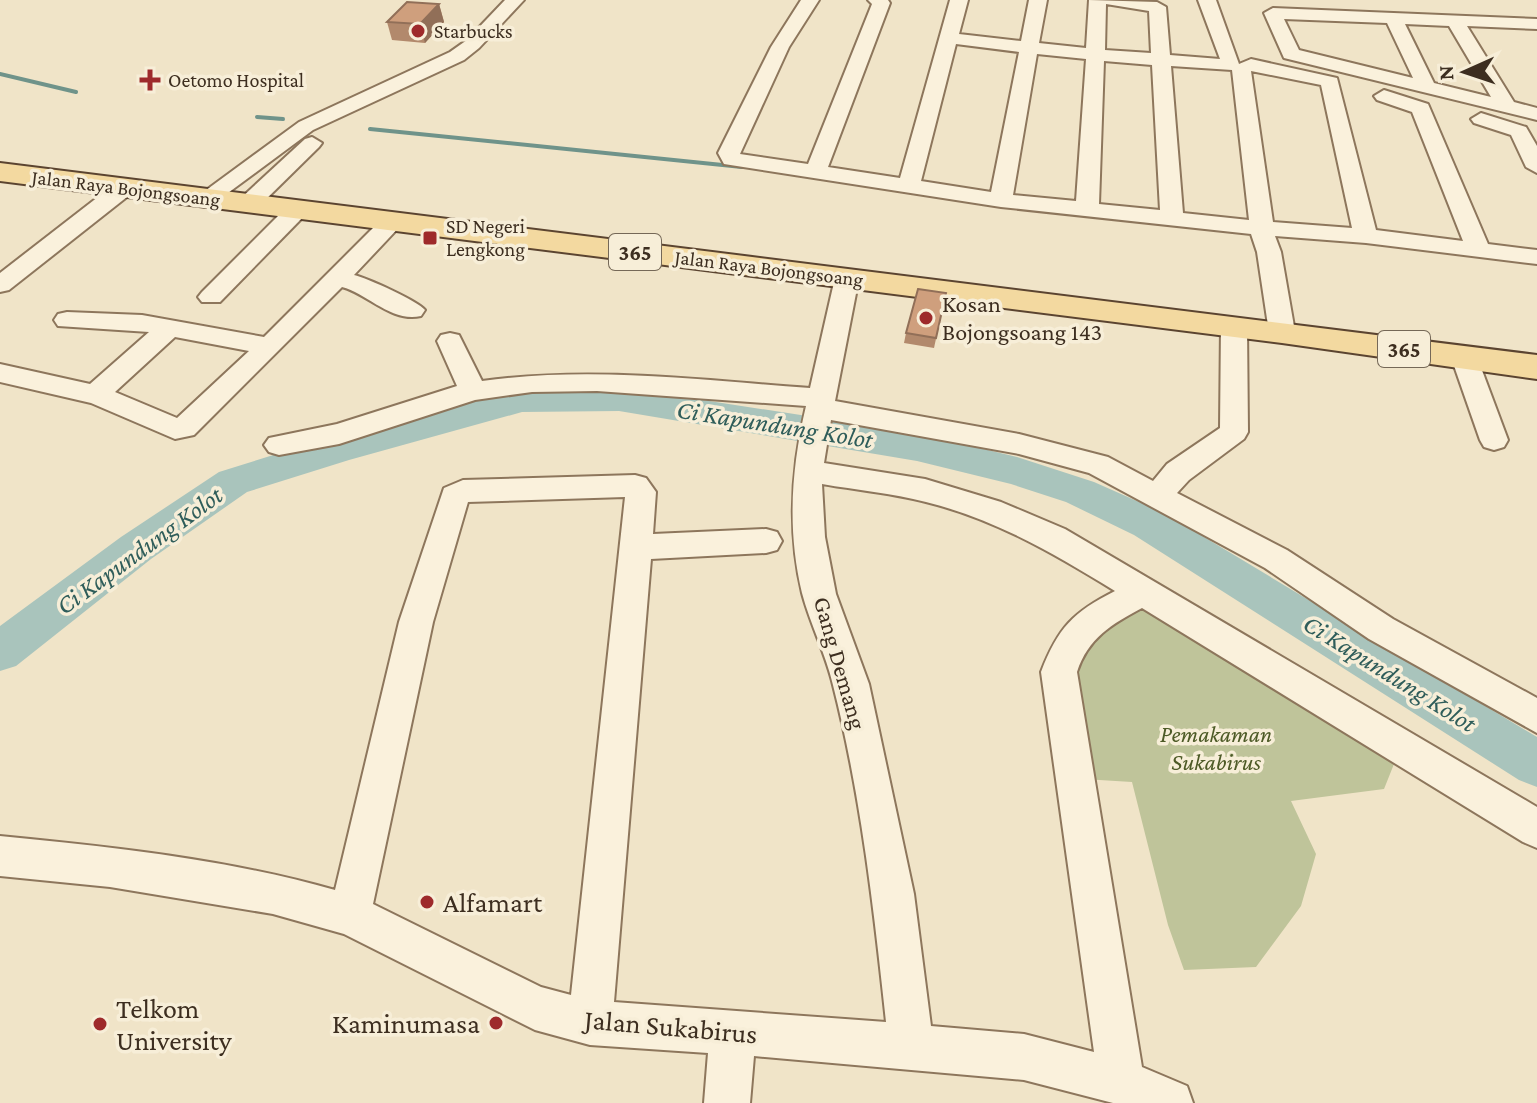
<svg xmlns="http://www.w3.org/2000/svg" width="1537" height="1103" font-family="'Crimson Pro',serif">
<rect width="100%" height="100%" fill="#f0e4c8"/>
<!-- cemetery -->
<path fill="#bfc49a" d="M1148,599L1398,754L1384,789L1291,801L1316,854L1301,906L1256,967L1184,970L1168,925L1132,782L1083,779L1073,649Z"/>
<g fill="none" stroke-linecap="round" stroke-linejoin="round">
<!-- stream -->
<g stroke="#6f938a" stroke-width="4">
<path d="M0,74L76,92"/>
<path d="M257,117L283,119"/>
<path d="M370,129L742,167"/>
</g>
<!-- river -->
<path fill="#a9c4bc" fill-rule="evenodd" d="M619,387L917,433L1017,457L1094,482L1164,513L1537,737V787L1519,780L1134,535L1066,502L1011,484L917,461L619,411L522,412L349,460L247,492L151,559L16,666L0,671V626L121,537L219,472L341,434L522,388Z"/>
<defs>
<g id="minor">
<path d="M505,0H524L479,48L464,60L313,130L213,204H197L194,199L299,122L450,52L467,40Z"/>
<path d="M801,0H819L789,47L740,154L808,164L872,4L868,0H888L890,3L828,167L900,178L950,0H968L959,34L1021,41L1029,0H1047L1039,43L1086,48L1089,0L1157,2L1166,7L1170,55L1220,59L1198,0H1216L1239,64L1251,59L1337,78L1376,230L1463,241L1412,112L1377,100L1374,96L1384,90L1428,104L1488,244L1537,250V264L1366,243L1275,236L1281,252L1295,332L1291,338L1282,340L1273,338L1269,332L1257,252L1251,234L1001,207L724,164L718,153L771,47ZM1106,4L1149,11L1151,53L1105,50ZM956,44L1019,52L991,192L921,181ZM1037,54L1086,59L1076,201L1013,195ZM1104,61L1152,65L1160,210L1099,204ZM1171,66L1232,70L1249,220L1183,213ZM1251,71L1321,85L1352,228L1273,222Z"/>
<path d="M1273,8L1537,19V29L1467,26L1514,102L1537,108V120L1284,58L1264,13ZM1284,19L1387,23L1413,78L1299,50ZM1405,24L1449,26L1491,97L1434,83Z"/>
<path d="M1481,113L1526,127L1537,146V173L1526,167L1511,135L1474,123L1471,119Z"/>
<path d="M312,137L322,143L319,147L256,209H240L237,204L240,199L305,139Z"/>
<path d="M124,181L135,188L132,193L9,290L0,292V273L116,183Z"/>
<path d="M297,203L305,205L308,210L305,215L220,302H202L198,297L202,292L289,205Z"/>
<path d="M392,215L400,217L404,222L354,275C367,278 418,301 425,310L421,316C392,323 368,294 342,287L194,435L175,439L91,403L0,382V364L90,384L149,332L58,326L54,320L58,314L67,312L142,315L264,337L384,217ZM175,337L249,351L177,418L115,392Z"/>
<path d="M847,271L856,273L859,278L835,401L1019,434L1108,457L1153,481L1167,464L1220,428L1221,326L1225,320H1243L1247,326L1248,432L1244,439L1189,480L1177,493L1287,550L1393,619L1537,698V733L1369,639L1265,568L1089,473L1019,454L831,420L824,463L925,479L1001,502L1065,529L1537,807V848L1523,842L1142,608C1112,624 1088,638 1077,672L1142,1067L1187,1086L1193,1103H1113L1024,1080L754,1056L750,1103H704L708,1053L590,1045L535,1030L344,934L273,914L110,887L0,876V836C113,847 226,859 335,890L399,622L444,488L463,480L635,475L646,478L656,492L653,534L766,529L777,532L782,541L777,550L766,553L651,559L614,1002L886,1022C874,910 861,795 833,685C826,654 810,624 802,593C787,530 791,469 806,406L597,391L532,392L475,400L339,444L279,455L269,452L264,445L269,438L337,424L457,386L437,341L441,335L450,333L459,335L482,381C591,366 700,380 810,388L835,278L838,273ZM822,484C856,490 892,493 926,502C995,519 1055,554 1115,591C1073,612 1058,628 1041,672L1094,1052L1024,1034L931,1026L914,894L869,684L836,594L825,537ZM625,497L571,995L541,987L373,904L433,622L468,502Z"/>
<path d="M1464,348L1473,351L1477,357L1508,440L1504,447L1494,450L1484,447L1480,440L1451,357L1455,351Z"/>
</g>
<path id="major" d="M0,163L1537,355V379L1282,343L0,181Z"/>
</defs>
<!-- minor casing -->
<use href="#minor" stroke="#8d765c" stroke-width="4"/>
<!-- major casing -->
<use href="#major" stroke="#5b4430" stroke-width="4"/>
<!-- minor -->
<use href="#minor" fill="#faf1dc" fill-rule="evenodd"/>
<!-- major -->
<use href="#major" fill="#f3d9a0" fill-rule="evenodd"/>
</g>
<!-- wall -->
<g fill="#b2896c">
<path d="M439,4L444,22L425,43L392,40L387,22Z"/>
<path d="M946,293L934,348L904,343L906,333Z"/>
</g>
<!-- shaded-wall -->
<path fill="#916f58" d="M439,4L444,22L425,43L420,24Z"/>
<!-- building -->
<g fill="#cf9f7d" stroke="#916f58" stroke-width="2">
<path d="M407,2L439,4L420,24L387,22Z"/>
<path d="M918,289L946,293L936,338L906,333Z"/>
</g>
<!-- markers -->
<g fill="#9e2a2b" stroke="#f7eed8" stroke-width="3">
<circle cx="418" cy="31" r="8"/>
<path d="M146 68h8v8h8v8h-8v8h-8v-8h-8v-8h8z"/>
<rect x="422" y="230" width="16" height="16" rx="4"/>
<circle cx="926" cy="318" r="8"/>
<circle cx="427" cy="902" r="8"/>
<circle cx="496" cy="1023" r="8"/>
<circle cx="100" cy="1024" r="8"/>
</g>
<g text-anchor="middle" stroke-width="7" stroke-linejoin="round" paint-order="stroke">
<!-- far-poi labels -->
<g font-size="20" fill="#3d2e20" stroke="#f7eed8" text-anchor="start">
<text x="434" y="38">Starbucks</text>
<text x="168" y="87">Oetomo Hospital</text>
<text x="446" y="233">SD Negeri<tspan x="446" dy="23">Lengkong</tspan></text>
</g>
<!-- far-street labels -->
<g font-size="20" fill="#3d2e20" stroke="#f7eed8">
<text transform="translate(126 188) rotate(7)" y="7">Jalan Raya Bojongsoang</text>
<text transform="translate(769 268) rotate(7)" y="7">Jalan Raya Bojongsoang</text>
</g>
<!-- shield labels -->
<g fill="#f7eed8" stroke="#756857" stroke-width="2">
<rect x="609" y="234" width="52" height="36" rx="6"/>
<rect x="1378" y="331" width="52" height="36" rx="6"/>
</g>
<g font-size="22" font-weight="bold" fill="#3d2e20">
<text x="635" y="260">365</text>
<text x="1404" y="357">365</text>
</g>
<!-- poi labels -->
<g font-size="24" fill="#3d2e20" stroke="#f7eed8" text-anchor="start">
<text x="942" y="312">Kosan<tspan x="942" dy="28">Bojongsoang 143</tspan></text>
</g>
<!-- street labels -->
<g font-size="24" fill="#3d2e20" stroke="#f7eed8">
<text transform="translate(840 663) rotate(74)" y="8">Gang Demang</text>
</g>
<!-- park labels -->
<g font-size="24" font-style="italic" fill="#4d5a26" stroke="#f7eed8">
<text x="1216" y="742">Pemakaman<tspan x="1216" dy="28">Sukabirus</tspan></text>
</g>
<!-- water labels -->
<g font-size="26" font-style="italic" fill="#2f5d5a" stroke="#f7eed8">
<text transform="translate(775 424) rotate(9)" y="9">Ci Kapundung Kolot</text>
<text transform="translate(139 550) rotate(-36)" y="9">Ci Kapundung Kolot</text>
<text transform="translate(1390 673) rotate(32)" y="9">Ci Kapundung Kolot</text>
</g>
<!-- near-poi labels -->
<g font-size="28" fill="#3d2e20" stroke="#f7eed8" text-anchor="start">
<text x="443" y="912">Alfamart</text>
<text x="116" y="1018">Telkom<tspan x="116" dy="32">University</tspan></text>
<text x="480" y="1033" text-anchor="end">Kaminumasa</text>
</g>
<!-- near-street labels -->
<g font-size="28" fill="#3d2e20" stroke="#f7eed8">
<text transform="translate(671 1026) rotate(5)" y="10">Jalan Sukabirus</text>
</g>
</g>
<!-- north arrow -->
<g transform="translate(1465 72) rotate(267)" stroke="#f7eed8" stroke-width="6" paint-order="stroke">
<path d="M0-6L14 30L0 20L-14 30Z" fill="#3d2e20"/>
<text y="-12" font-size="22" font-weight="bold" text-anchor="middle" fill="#3d2e20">N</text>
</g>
</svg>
